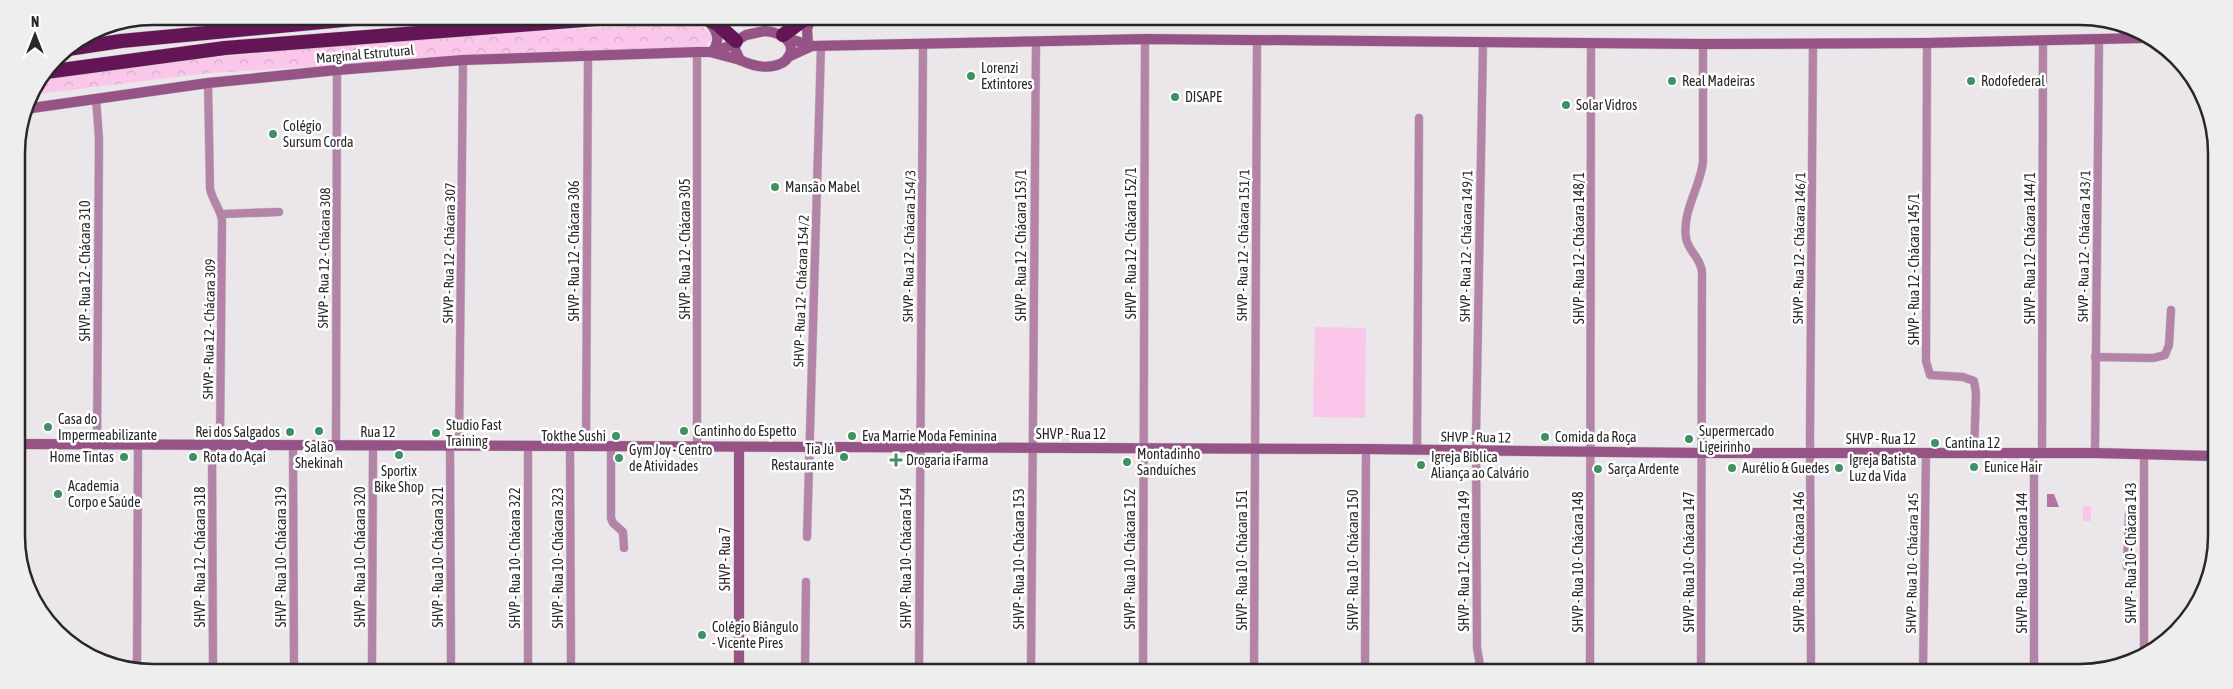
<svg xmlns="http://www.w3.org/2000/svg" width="2233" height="689" font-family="'Asap Condensed',sans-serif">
<defs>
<pattern id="park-crowns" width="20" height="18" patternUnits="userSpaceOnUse" patternTransform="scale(1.25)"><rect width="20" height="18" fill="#fac7eb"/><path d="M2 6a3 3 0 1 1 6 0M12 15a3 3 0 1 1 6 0" fill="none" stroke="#d6abca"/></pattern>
</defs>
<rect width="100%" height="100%" fill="#eae6e9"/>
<!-- park -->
<path fill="url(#park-crowns)" d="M689,24L703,27L712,37L705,48L460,58L209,73L30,95L41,79C256,49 472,32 689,24Z"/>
<!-- pitch -->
<g fill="#fac7eb">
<path d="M1315,327L1366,328L1365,418L1313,417Z"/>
<rect x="2083" y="506" width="8" height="15"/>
</g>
<!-- water -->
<path fill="#b573a4" d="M2047,494H2054L2059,507H2047Z"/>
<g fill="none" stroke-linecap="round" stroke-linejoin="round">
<defs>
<g id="street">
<path d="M1927,43L1926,361L1930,375L1963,377L1974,381L1976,393L1974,454"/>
<path d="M697,52V447"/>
<path d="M208,83L210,188C212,201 221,209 222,221L220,445"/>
<path d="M96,98L99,139L97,444"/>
<path d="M222,214L279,212"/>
<path d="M2095,357L2153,358L2165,355L2169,345L2171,310"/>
<path d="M212,445L213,668"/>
<path d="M293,445L294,668"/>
<path d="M336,446L337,70"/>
<path d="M450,446L451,669"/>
<path d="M459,446L463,60"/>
<path d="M528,447V669"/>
<path d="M570,447L571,669"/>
<path d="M586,447L588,56"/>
<path d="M611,447V518L613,523L623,532L624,548"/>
<path d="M1417,450L1419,118"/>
<path d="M2095,453L2099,40"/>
<path d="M2042,454L2043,42"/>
<path d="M2144,455V652"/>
<path d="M807,537L821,46"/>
<path d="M2127,567L2129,513"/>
<path d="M137,668L138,444"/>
<path d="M372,669L373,446"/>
<path d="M805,670L806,582"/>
<path d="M919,670L923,45"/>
<path d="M1031,670L1036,41"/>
<path d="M1143,670L1145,39"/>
<path d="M1254,671L1257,40"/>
<path d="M1365,671L1366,449"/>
<path d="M1481,671L1477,648L1476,437L1483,43"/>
<path d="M1590,671L1591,44"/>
<path d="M1701,672L1702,272C1701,258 1688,251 1686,238C1682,211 1700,188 1703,162V44"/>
<path d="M1811,672L1810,435L1813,44"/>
<path d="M1923,672L1926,453"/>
<path d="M2034,672V454"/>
</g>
<g id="secondary">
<path d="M709,22C718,32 720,40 713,51"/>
<path d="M765,31C812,36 790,84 740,60L735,49L736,41L746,35Z"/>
<path d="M787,38L812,46L1145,39L1703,44L1927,43L2143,38"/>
<path d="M808,45L807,29L811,18"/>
<path d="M711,52L736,44"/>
<path d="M788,57L812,46"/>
<path d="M25,109L208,83L337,70L463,60L697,52H710L740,60"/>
<path d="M18,444L1366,449L1702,453H2095L2213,456"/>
<path d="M739,448V669"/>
</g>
<g id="highway">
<path d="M705,18L717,24L736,41"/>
<path d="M783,35L806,18"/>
<path d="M68,49L121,41L375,17"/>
<path d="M46,72L225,48L622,17"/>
</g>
</defs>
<!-- street casing -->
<use href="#street" stroke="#c7c4c6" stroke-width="9"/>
<!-- secondary casing -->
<use href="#secondary" stroke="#c7c4c6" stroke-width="11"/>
<!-- highway casing -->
<use href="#highway" stroke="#c7c4c6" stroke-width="15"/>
<!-- street -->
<use href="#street" stroke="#b384a7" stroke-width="8"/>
<!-- secondary -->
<use href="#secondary" stroke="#965386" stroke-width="10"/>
<!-- highway -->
<use href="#highway" stroke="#631555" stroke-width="14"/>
</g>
<!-- markers -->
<g fill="#3e9163" stroke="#fff" stroke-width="2">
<circle cx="971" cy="76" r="5"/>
<circle cx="1672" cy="81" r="5"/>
<circle cx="1971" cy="81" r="5"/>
<circle cx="1175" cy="97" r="5"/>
<circle cx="1566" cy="105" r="5"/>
<circle cx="273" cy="134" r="5"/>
<circle cx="775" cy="187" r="5"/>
<circle cx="48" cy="427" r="5"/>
<circle cx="319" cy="431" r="5"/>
<circle cx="684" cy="431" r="5"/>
<circle cx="290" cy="432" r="5"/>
<circle cx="436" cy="433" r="5"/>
<circle cx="616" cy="436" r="5"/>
<circle cx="852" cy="436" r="5"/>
<circle cx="1545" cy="437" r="5"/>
<circle cx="1689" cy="439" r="5"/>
<circle cx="1935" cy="443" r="5"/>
<circle cx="399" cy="455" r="5"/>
<circle cx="124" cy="457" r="5"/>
<circle cx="193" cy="457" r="5"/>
<circle cx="844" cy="457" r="5"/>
<circle cx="619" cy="458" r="5"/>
<path d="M893.5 452.5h5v5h5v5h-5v5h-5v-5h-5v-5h5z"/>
<circle cx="1127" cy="462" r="5"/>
<circle cx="1421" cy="465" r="5"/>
<circle cx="1974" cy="467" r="5"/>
<circle cx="1732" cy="468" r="5"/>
<circle cx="1839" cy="468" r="5"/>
<circle cx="1598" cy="469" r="5"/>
<circle cx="58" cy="494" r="5"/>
<circle cx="702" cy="635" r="5"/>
</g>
<g text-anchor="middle" stroke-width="5" stroke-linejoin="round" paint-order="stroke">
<!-- street labels -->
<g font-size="14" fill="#292829" stroke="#fff">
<text transform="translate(365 54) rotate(-5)" y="5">Marginal Estrutural</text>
<text transform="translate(1131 243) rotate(-90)" y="5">SHVP - Rua 12 - Chácara 152/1</text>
<text transform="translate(1021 245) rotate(-90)" y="5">SHVP - Rua 12 - Chácara 153/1</text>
<text transform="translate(1243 245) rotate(-89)" y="5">SHVP - Rua 12 - Chácara 151/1</text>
<text transform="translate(909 246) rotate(-89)" y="5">SHVP - Rua 12 - Chácara 154/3</text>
<text transform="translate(1466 246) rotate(-89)" y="5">SHVP - Rua 12 - Chácara 149/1</text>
<text transform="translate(2084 246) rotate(-89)" y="5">SHVP - Rua 12 - Chácara 143/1</text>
<text transform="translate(1579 248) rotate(-90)" y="5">SHVP - Rua 12 - Chácara 148/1</text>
<text transform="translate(1799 248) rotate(-89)" y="5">SHVP - Rua 12 - Chácara 146/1</text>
<text transform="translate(2030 248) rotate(-90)" y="5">SHVP - Rua 12 - Chácara 144/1</text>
<text transform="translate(685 249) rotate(-90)" y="5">SHVP - Rua 12 - Chácara 305</text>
<text transform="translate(574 251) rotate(-90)" y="5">SHVP - Rua 12 - Chácara 306</text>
<text transform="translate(449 253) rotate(-89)" y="5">SHVP - Rua 12 - Chácara 307</text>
<text transform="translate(324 258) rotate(-89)" y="5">SHVP - Rua 12 - Chácara 308</text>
<text transform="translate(1914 269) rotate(-90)" y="5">SHVP - Rua 12 - Chácara 145/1</text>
<text transform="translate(85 271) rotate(-90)" y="5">SHVP - Rua 12 - Chácara 310</text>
<text transform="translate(801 291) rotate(-88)" y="5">SHVP - Rua 12 - Chácara 154/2</text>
<text transform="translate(209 329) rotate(-89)" y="5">SHVP - Rua 12 - Chácara 309</text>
<text x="378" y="437">Rua 12</text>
<text x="1071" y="439">SHVP - Rua 12</text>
<text transform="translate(1476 437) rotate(1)" y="5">SHVP - Rua 12</text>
<text x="1881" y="444">SHVP - Rua 12</text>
<text transform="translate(2131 553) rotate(-90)" y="5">SHVP - Rua 10 - Chácara 143</text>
<text transform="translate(200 557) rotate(-90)" y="5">SHVP - Rua 12 - Chácara 318</text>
<text transform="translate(281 557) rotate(-90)" y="5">SHVP - Rua 10 - Chácara 319</text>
<text transform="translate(360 557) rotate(-90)" y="5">SHVP - Rua 10 - Chácara 320</text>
<text transform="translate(438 557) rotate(-90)" y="5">SHVP - Rua 10 - Chácara 321</text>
<text transform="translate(515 558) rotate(-90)" y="5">SHVP - Rua 10 - Chácara 322</text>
<text transform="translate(558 558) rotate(-90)" y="5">SHVP - Rua 10 - Chácara 323</text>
<text transform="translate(906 558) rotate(-90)" y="5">SHVP - Rua 10 - Chácara 154</text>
<text transform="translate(725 559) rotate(-90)" y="5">SHVP - Rua 7</text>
<text transform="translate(1019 559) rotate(-90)" y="5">SHVP - Rua 10 - Chácara 153</text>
<text transform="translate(1130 559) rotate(-90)" y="5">SHVP - Rua 10 - Chácara 152</text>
<text transform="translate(1242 560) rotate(-90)" y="5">SHVP - Rua 10 - Chácara 151</text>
<text transform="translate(1353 560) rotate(-90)" y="5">SHVP - Rua 10 - Chácara 150</text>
<text transform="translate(1464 561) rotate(-90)" y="5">SHVP - Rua 12 - Chácara 149</text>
<text transform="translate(1578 562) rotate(-90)" y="5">SHVP - Rua 10 - Chácara 148</text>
<text transform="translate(1689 562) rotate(-90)" y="5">SHVP - Rua 10 - Chácara 147</text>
<text transform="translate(1799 562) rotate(-90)" y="5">SHVP - Rua 10 - Chácara 146</text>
<text transform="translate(1912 563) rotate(-89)" y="5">SHVP - Rua 10 - Chácara 145</text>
<text transform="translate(2022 563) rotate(-90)" y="5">SHVP - Rua 10 - Chácara 144</text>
</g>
<!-- poi labels -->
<g font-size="14" fill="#292829" stroke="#fff" text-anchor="start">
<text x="981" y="73">Lorenzi<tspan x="981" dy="16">Extintores</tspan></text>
<text x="1682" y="86">Real Madeiras</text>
<text x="1981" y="86">Rodofederal</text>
<text x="1185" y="102">DISAPE</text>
<text x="1576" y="110">Solar Vidros</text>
<text x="283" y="131">Colégio<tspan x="283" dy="16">Sursum Corda</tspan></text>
<text x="785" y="192">Mansão Mabel</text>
<text x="58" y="424">Casa do<tspan x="58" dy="16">Impermeabilizante</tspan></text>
<text x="446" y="430">Studio Fast<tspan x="446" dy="16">Training</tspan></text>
<text x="694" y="436">Cantinho do Espetto</text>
<text x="1699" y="436">Supermercado<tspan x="1699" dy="16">Ligeirinho</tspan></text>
<text x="280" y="437" text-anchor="end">Rei dos Salgados</text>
<text x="606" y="441" text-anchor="end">Tokthe Sushi</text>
<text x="862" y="441">Eva Marrie Moda Feminina</text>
<text x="1555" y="442">Comida da Roça</text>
<text x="1945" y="448">Cantina 12</text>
<text x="319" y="452" text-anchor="middle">Salão<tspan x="319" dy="16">Shekinah</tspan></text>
<text x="834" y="454" text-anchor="end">Tia Jú<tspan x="834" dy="16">Restaurante</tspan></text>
<text x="629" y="455">Gym Joy - Centro<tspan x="629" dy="16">de Atividades</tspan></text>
<text x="1137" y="459">Montadinho<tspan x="1137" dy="16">Sanduíches</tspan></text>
<text x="114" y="462" text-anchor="end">Home Tintas</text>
<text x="203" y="462">Rota do Açaí</text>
<text x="1431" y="462">Igreja Bíblica<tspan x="1431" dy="16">Aliança ao Calvário</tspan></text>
<text x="906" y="465">Drogaria iFarma</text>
<text x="1849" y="465">Igreja Batista<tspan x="1849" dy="16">Luz da Vida</tspan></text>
<text x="1984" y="472">Eunice Hair</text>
<text x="1742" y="473">Aurélio &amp; Guedes</text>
<text x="1608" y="474">Sarça Ardente</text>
<text x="399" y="476" text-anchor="middle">Sportix<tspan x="399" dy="16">Bike Shop</tspan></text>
<text x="68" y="491">Academia<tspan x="68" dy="16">Corpo e Saúde</tspan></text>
<text x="712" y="632">Colégio Biângulo<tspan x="712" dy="16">- Vicente Pires</tspan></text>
</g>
</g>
<!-- crop -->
<path d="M0 0H2233V689H0ZM153 25H2080A128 128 0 0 1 2208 153V536A128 128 0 0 1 2080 664H153A128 128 0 0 1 25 536V153A128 128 0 0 1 153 25Z" fill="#eee" fill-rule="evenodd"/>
<path fill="none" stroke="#292829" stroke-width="2.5" d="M153 25H2080A128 128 0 0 1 2208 153V536A128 128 0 0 1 2080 664H153A128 128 0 0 1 25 536V153A128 128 0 0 1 153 25Z"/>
<!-- north arrow -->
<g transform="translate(35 35)" stroke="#ffffff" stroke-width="4" paint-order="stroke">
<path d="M0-4L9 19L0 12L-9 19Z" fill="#292829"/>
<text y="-8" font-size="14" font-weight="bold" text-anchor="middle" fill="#292829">N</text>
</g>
</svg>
